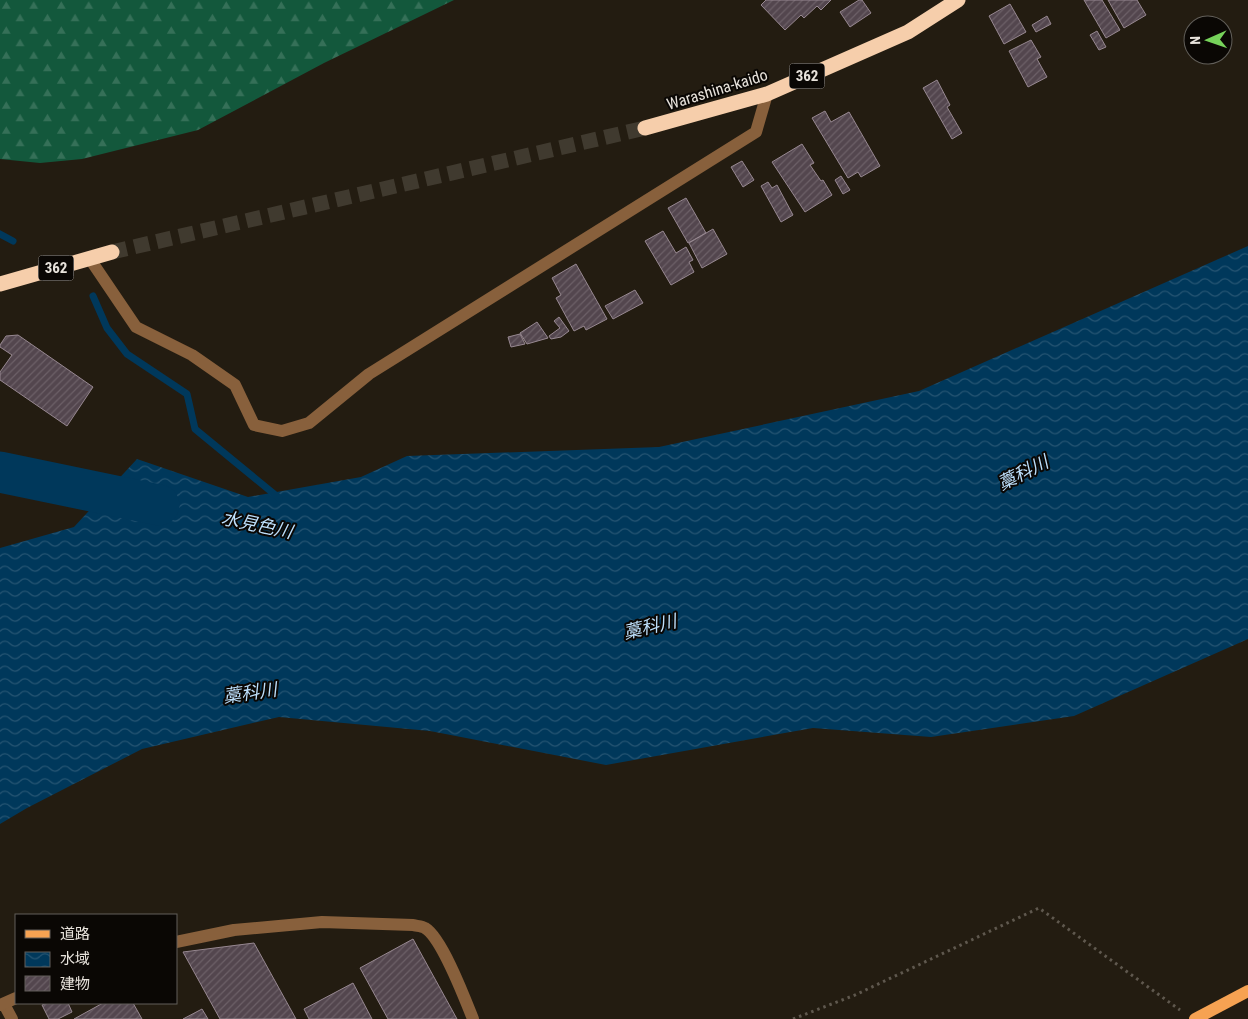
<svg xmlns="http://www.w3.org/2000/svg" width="1248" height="1019" font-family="'Roboto Condensed','Noto Sans JP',sans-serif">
<defs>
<pattern id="forest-firs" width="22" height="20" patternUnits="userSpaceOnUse" patternTransform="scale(1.25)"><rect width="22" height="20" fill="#13583c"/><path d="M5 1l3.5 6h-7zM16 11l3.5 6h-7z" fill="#357058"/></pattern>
<pattern id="water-waves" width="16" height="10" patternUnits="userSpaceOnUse" patternTransform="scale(1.25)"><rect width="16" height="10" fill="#00385b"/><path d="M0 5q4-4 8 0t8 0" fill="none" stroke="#255472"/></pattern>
<pattern id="building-hatch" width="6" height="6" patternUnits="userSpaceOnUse" patternTransform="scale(1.25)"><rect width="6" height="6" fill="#53464e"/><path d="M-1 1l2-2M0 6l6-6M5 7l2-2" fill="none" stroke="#6c6067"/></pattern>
</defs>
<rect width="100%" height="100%" fill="#231c11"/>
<!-- forest -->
<path fill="url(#forest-firs)" d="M0,0H454L324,63L198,130L82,159L40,163L0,159Z"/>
<!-- water -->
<path fill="url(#water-waves)" d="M1248,246V639L1074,716L931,737L813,728L606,765L430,731L279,717L142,749L27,808L0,824V548L74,527L137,459L248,497L361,477L407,456L659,447L919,391Z"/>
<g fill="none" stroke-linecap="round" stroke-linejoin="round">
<!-- stream -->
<g stroke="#00385b" stroke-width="7">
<path d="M0,234L13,241"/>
<path d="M93,296L107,328L127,354L187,394L195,429L279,498"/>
</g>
<!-- river -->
<path stroke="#00385b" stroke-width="41" d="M0,472L159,505"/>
</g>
<!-- building -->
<g fill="url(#building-hatch)" stroke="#978891">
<path d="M766,0H831L821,10L817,6L804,18L801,15L785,30L761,5Z"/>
<path d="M859,0H862L871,13L850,27L840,12Z"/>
<path d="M1084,0H1102L1120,30L1106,38Z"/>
<path d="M1108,0H1137L1146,15L1124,28Z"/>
<path d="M1010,4L1026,32L1004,44L989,16Z"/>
<path d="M1047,16L1051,24L1036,32L1032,25Z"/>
<path d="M1097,31L1106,47L1099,50L1090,35Z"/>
<path d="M1031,40L1041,57L1037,59L1047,77L1028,87L1009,51Z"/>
<path d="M937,80L950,105L947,107L962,133L952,139L923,88Z"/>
<path d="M825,111L831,122L849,112L880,166L861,177L858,172L848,178L812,118Z"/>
<path d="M802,144L814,163L810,165L821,181L823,180L832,195L805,212L772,162Z"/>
<path d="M742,161L754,180L743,187L731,167Z"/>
<path d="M841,176L850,190L843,194L835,180Z"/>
<path d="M768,182L772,188L777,185L793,215L781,222L761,186Z"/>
<path d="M686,198L706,233L688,243L668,208Z"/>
<path d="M713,229L727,254L702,268L689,243Z"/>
<path d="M663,231L676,253L686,247L693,260L689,262L694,272L671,285L645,241Z"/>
<path d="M576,264L607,319L586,330L584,326L574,331L556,298L561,295L552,278Z"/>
<path d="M635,290L643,303L613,319L605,306Z"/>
<path d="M559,317L569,331L561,337L551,339L549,336L560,328L554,321Z"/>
<path d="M537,322L548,338L527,344L520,333Z"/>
<path d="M520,334L525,344L511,347L508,337Z"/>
<path d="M18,335L93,387L67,426L0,380V372L12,355L0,347V345L6,336Z"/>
<path d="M413,939L457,1019H388L360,968Z"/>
<path d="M254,943L296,1019H220L183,952Z"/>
<path d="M353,983L372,1019H309L304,1009Z"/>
<path d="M47,1003H68L72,1012L58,1019H49L42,1005Z"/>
<path d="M103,1003H133L142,1019H74Z"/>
<path d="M202,1009L208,1019H183Z"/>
</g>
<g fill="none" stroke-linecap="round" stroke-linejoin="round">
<!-- highway-tunnel -->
<path stroke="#403a2f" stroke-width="15" stroke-dasharray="15 8" stroke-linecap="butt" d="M112,252L645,128"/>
<!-- path -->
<path stroke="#5f584e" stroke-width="3" stroke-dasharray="2.5 4" stroke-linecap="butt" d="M793,1019L855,995L1039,908L1180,1010"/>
<!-- minor -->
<g stroke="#88603c" stroke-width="12">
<path d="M90,259L136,327L192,355L235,385L254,425L282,431L309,423L369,374L756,132L767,94"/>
<path d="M176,942L234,930L322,922L413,925C416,926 422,926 425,928C442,938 465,999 473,1019"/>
<path d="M4,1004L12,1019"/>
<path d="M0,1005L16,998"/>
</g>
<!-- major -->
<path stroke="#f6a252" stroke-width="12" d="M1195,1019L1248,991"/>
<!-- highway -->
<g stroke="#f6ceab" stroke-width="15">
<path d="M645,128L767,94L908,32L958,0"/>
<path d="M0,284L112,252"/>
</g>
</g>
<g text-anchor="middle" stroke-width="4" stroke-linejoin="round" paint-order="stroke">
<!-- shield labels -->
<g fill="#0a0704" stroke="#a5a09a" stroke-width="1">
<rect x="789.5" y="63.5" width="35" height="25" rx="4"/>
<rect x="38.5" y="255.5" width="35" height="25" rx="4"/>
</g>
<g font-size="15" font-weight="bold" fill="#e7e2db">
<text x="807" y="81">362</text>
<text x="56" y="273">362</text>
</g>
<!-- street labels -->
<g font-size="16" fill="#e7e2db" stroke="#0a0704">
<text transform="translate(717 89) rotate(-17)" y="6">Warashina-kaido</text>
</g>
<!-- water labels -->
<g font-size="18" font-style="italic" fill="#bddffb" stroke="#0a0704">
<text transform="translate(1023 473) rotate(-27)" y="6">藁科川</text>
<text transform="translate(257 525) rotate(12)" y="6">水見色川</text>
<text transform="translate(650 627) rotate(-13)" y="6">藁科川</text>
<text transform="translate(250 693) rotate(-8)" y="6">藁科川</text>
</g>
</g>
<!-- legend -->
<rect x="15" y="914" width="162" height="90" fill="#0a0704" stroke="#625f5a"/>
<rect x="25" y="930" width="25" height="8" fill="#f6a252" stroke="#625f5a"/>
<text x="60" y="939" font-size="15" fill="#e7e2db">道路</text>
<rect x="25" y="952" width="25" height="15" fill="url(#water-waves)" stroke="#625f5a"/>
<text x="60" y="964" font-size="15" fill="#e7e2db">水域</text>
<rect x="25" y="976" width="25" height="15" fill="url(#building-hatch)" stroke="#625f5a"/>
<text x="60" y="989" font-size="15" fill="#e7e2db">建物</text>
<!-- north arrow -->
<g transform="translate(1208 40) rotate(268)"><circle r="24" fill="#0a0704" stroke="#625f5a"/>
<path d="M0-4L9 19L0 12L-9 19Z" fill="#76d25a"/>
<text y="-8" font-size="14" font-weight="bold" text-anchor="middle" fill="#e7e2db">N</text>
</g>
</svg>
